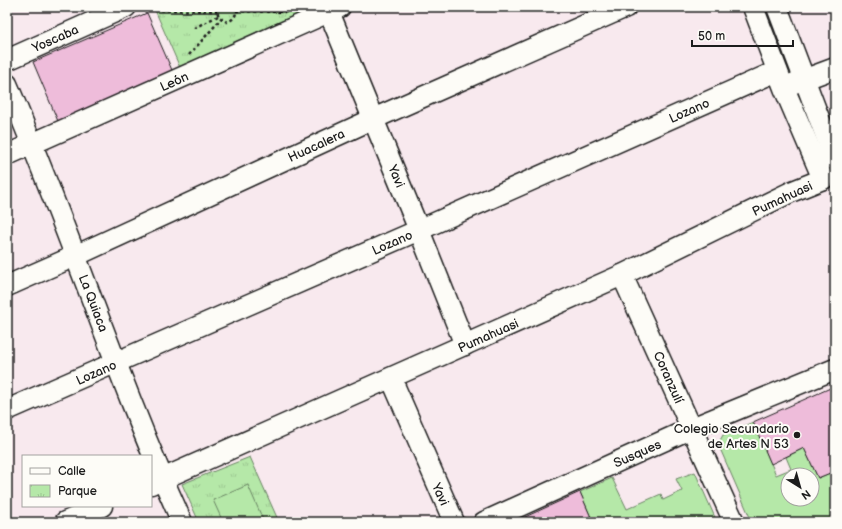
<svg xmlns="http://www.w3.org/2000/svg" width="842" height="529" font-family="'Balsamiq Sans',sans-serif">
<defs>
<pattern id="park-tufts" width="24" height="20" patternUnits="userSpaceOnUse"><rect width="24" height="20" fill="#b5e8a8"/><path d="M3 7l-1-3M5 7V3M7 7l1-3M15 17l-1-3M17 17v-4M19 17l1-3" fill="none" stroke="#9bc690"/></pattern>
</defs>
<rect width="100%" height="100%" fill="#f8e9ee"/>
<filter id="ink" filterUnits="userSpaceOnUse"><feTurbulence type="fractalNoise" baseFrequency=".025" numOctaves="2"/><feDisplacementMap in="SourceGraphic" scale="8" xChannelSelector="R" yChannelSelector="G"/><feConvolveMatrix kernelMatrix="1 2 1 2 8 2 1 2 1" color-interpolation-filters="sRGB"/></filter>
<g filter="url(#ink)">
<!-- park -->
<g fill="url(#park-tufts)" stroke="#688262">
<path d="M163,7H308L310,12L181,70L155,10Z"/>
<path d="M250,457L279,522H199L182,484Z"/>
</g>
<!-- garden -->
<g fill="#b5e8a8" stroke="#688262" fill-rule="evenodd">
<path d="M753,422L776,475L791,469L786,457L804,448L818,478L835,471V522H752L718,444L723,435ZM788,475H812V499H788Z"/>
<path d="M695,472L717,522H593L580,492L612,478L627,509L661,494L663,500L682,491L676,479Z"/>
<path d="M248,485L264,522H223L213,500Z"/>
</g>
<!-- building -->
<g fill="#eebcda" stroke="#1c1c1c">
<path d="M147,13L175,77L60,126L33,62Z"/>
<path d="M835,386V471L818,478L804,448L771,464L753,422Z"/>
<path d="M580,492L593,522H514Z"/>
</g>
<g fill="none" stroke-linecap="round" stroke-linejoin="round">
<defs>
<g id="minor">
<path d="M327,7L419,230L465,345"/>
<path d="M753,7L784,88L823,179"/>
<path d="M777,7L835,160"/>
<path d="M7,60L126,7"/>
<path d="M7,84C69,228 117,379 182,522"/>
<path d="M792,84L835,68"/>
<path d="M7,155L340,7"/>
<path d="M622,275L734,522"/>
<path d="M7,286L75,256L373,119L626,7"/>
<path d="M391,378L454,522"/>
<path d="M7,410L419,230L777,71"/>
<path d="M151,484L622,275L793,191L823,179"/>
<path d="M65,522L102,506"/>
<path d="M484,522L692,428L835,369"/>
</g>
</defs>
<!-- minor casing -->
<use href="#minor" stroke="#1c1c1c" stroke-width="23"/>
<!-- path -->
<g stroke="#1c1c1c" stroke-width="2.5" stroke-dasharray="3 3" stroke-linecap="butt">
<path d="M219,7L217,11L219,17L227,22C234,20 238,14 235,7"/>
<path d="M155,10L217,11"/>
<path d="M236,11L288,12"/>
<path d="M194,28L218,16"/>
<path d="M189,55L221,19"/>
</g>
<!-- minor -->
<use href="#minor" stroke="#fdfcf7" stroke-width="20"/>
</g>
</g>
<!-- markers -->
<circle fill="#1c1c1c" stroke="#fdfcf7" stroke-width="1.5" cx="797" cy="435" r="4"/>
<g text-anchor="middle" stroke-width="4" stroke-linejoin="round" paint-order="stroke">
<!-- street labels -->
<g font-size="13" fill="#1c1c1c" stroke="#fdfcf7">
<text transform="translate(55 38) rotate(-24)" y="5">Yoscaba</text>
<text transform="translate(174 81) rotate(-24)" y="5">León</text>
<text transform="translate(689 110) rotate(-24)" y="5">Lozano</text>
<text transform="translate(316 145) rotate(-25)" y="5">Huacalera</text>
<text transform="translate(397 176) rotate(67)" y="5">Yavi</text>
<text transform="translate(782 198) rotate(-25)" y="5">Pumahuasi</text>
<text transform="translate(392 242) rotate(-24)" y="5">Lozano</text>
<text transform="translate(94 303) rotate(69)" y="5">La Quiaca</text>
<text transform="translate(488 335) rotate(-24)" y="5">Pumahuasi</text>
<text transform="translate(96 372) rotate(-24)" y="5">Lozano</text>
<text transform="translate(669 377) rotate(66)" y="5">Coranzulí</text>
<text transform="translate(637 453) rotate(-24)" y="5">Susques</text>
<text transform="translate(441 494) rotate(66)" y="5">Yavi</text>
</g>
<!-- poi labels -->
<g font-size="13" fill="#1c1c1c" stroke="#fdfcf7" text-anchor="end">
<text x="789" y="433">Colegio Secundario<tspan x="789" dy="15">de Artes N 53</tspan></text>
</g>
</g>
<!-- margin -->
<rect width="842" height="529" fill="none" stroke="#fdfcf7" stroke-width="24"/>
<rect x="12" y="12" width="818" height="505" fill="none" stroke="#1c1c1c" stroke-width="1.5" filter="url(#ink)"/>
<!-- legend -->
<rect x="22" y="455" width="130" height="52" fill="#fdfcf7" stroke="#a3a29f"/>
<rect x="30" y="468" width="20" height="6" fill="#fdfcf7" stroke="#a3a29f"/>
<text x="58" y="475" font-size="12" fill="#1c1c1c">Calle</text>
<rect x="30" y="485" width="20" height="12" fill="url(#park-tufts)" stroke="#a3a29f"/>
<text x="58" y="495" font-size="12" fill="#1c1c1c">Parque</text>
<!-- north arrow -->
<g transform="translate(800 487) rotate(143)"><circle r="19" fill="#fdfcf7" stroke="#a3a29f"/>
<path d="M0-3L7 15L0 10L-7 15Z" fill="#1c1c1c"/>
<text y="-6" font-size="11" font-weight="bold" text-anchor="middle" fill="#1c1c1c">N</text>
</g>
<!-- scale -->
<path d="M692 40v6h101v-6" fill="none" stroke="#1c1c1c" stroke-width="2"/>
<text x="698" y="40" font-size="12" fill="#1c1c1c" stroke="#fdfcf7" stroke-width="3" paint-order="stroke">50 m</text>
</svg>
